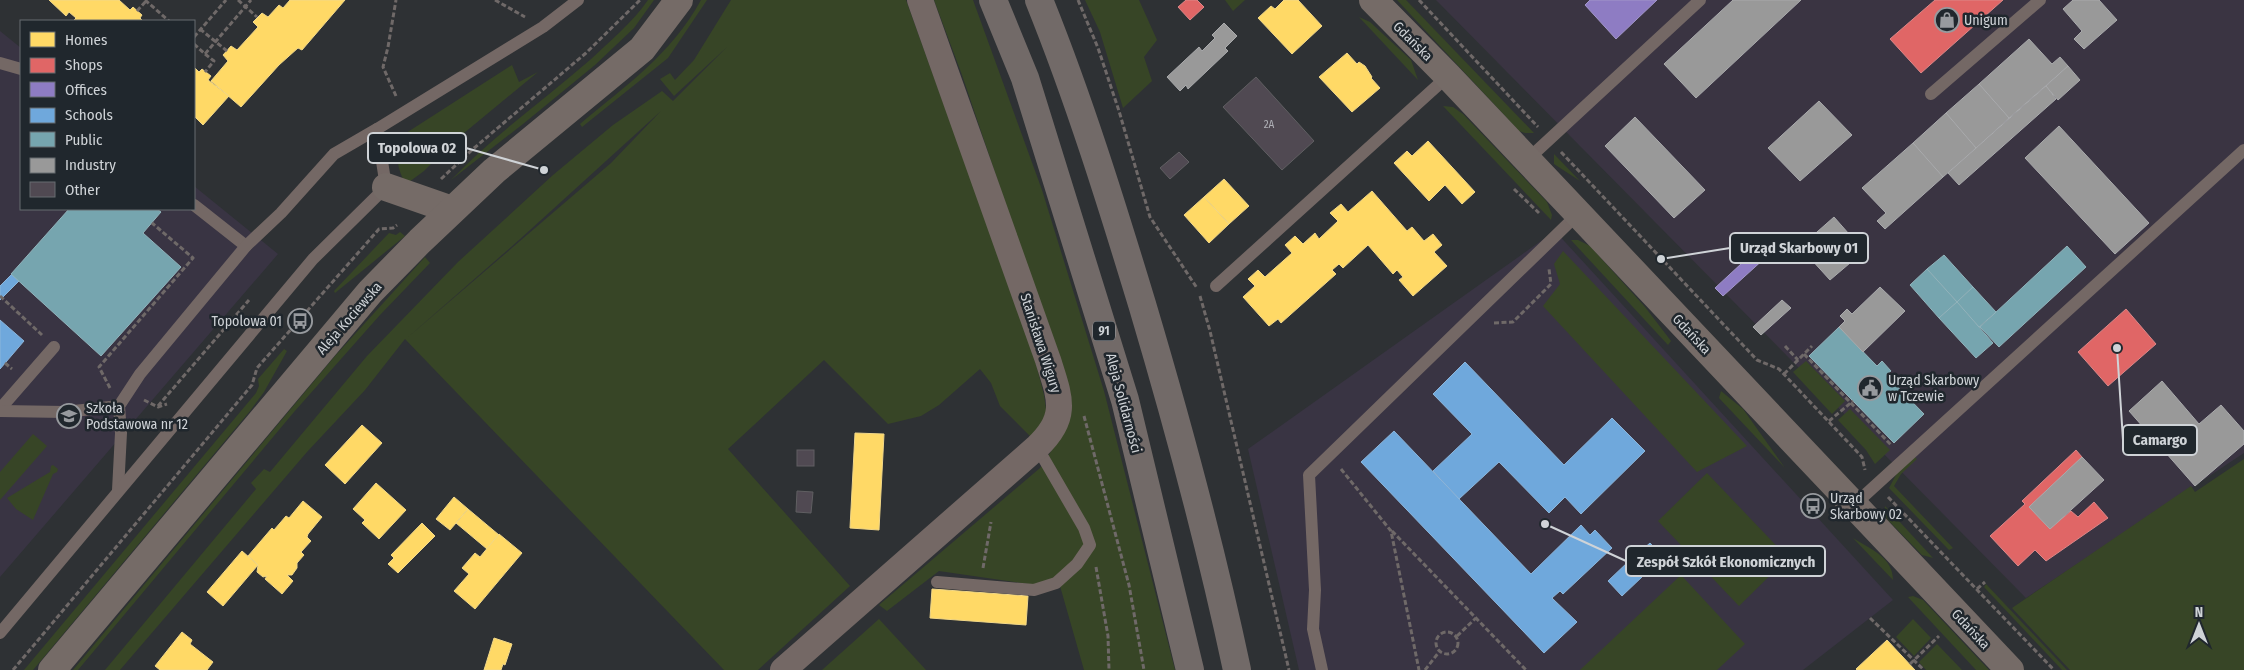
<svg xmlns="http://www.w3.org/2000/svg" width="2244" height="670" font-family="'Fira Sans Condensed',sans-serif">
<rect width="100%" height="100%" fill="#2e3134"/>
<!-- industrial -->
<path fill="#3a3442" d="M1436,0H2244V453L2026,598Z"/>
<!-- education -->
<g fill="#393443">
<path d="M0,31L21,48V209H194V186L278,254L0,577Z"/>
<path d="M1555,231L1893,600L1803,670H1299L1248,449Z"/>
</g>
<!-- green -->
<g fill="#374526" fill-rule="evenodd">
<path d="M648,0H654L634,28L595,65L523,124L451,180C493,136 544,100 590,60C610,41 632,23 648,0Z"/>
<path d="M701,0H707L668,58L582,127L580,124C626,85 671,55 701,0Z"/>
<path d="M731,0H906L1032,348L1044,395L1047,417L1031,437L1000,406L991,383L980,369L939,405L921,416L888,424L824,360L728,449L850,586L758,670H724L405,339L365,390L307,452L120,670H105L256,489L251,483L264,469L270,472L367,356L458,262L553,175L613,125L662,91L673,101L727,47L674,96L660,79L670,73L675,80L694,60ZM661,111L611,163L407,338L519,240Z"/>
<path d="M934,0H973L1042,190L1104,391L1175,670H1084L1060,586L1035,585L939,571L887,611L879,605L1040,468L1066,429L1069,391L962,75Z"/>
<path d="M1085,0H1139L1157,40L1144,57L1152,81L1123,108L1100,32Z"/>
<path d="M1225,0H1245L1233,11Z"/>
<path d="M1397,0H1406L1534,133H1525L1519,131Z"/>
<path d="M1359,17L1370,22L1411,60L1418,80Z"/>
<path d="M512,65L519,82L538,72L452,143L424,171L409,182L403,179C396,164 395,150 403,135Z"/>
<path d="M1443,106L1453,107L1463,114L1547,202L1552,215L1551,220Z"/>
<path d="M1554,154L1580,181L1554,164Z"/>
<path d="M400,232L405,236L335,293L334,291L389,233L396,235Z"/>
<path d="M1571,240H1578L1590,246L1645,307L1671,341L1668,345Z"/>
<path d="M1563,251L1747,446L1697,472L1543,306L1560,284L1554,264Z"/>
<path d="M425,257L430,263L380,315L294,412L78,670H73L335,356Z"/>
<path d="M284,349L287,351L264,392L250,411L33,670H24L256,393L259,386L258,379Z"/>
<path d="M1806,361L1845,401L1832,414L1793,372Z"/>
<path d="M1721,391L1743,409L1785,468L1719,398Z"/>
<path d="M1850,409L1890,450L1875,464L1866,450L1838,420Z"/>
<path d="M33,434L47,446L0,500V472Z"/>
<path d="M1914,456L1917,459L1901,474L1894,486L1953,548L1949,550L1889,488L1897,473Z"/>
<path d="M2244,459V670H2070L2012,608L2191,486L2195,492Z"/>
<path d="M53,465L58,469L57,472L53,474L33,520L16,509L7,498L50,472L51,466Z"/>
<path d="M1707,473L1788,558L1739,606L1658,521Z"/>
<path d="M1885,506L1933,558L1922,555L1887,519L1884,513Z"/>
<path d="M1853,538C1870,549 1893,557 1893,580Z"/>
<path d="M1681,575L1745,644L1717,670H1580Z"/>
<path d="M1986,584L2067,670H2062L1984,587Z"/>
<path d="M1913,596L1923,600L1989,670H1976L1908,597Z"/>
<path d="M879,619L926,670H822Z"/>
<path d="M1913,619L1931,638L1914,656L1896,637Z"/>
<path d="M1937,644L1962,670H1926L1919,662Z"/>
</g>
<!-- homes -->
<g fill="#ffd966" stroke="#f1d788">
<path d="M49,0H119L130,10L133,7L142,15L140,18L143,21H73L76,18L69,12L66,16Z"/>
<path d="M290,0H345L302,50L298,48L279,65L241,107L211,81L228,61L223,55L231,46L237,50L258,27L253,22L262,13L268,17L279,5L283,8Z"/>
<path d="M1284,0H1298L1322,26L1292,54L1258,18L1271,6L1275,9Z"/>
<path d="M1347,53L1357,64L1359,62L1365,66L1372,77L1371,78L1380,88L1352,112L1319,77Z"/>
<path d="M194,67L199,72L202,69L211,76L208,80L229,96L203,125L194,116Z"/>
<path d="M1428,141L1475,192L1462,204L1445,185L1429,201L1394,163L1407,151L1412,156Z"/>
<path d="M1224,179L1249,206L1229,224L1204,197Z"/>
<path d="M1372,191L1407,231L1412,227L1424,241L1433,234L1442,245L1434,252L1447,266L1413,296L1399,280L1403,277L1397,270L1393,274L1368,245L1343,268L1339,264L1332,270L1336,274L1281,323L1278,319L1269,326L1243,297L1255,286L1248,279L1258,270L1265,277L1292,253L1285,245L1295,236L1303,244L1315,233L1319,239L1338,221L1330,213L1341,204L1348,212Z"/>
<path d="M1204,197L1229,224L1209,243L1184,215Z"/>
<path d="M362,425L382,443L345,484L325,465Z"/>
<path d="M855,433L884,434L879,530L850,528Z"/>
<path d="M376,483L406,510L379,539L362,523L365,520L353,509Z"/>
<path d="M454,497L468,509L450,530L436,519Z"/>
<path d="M303,501L322,517L308,534L307,537L311,541L301,552L304,555L297,563V568L292,575H287L293,581L282,594L265,579L267,576L263,577L257,572L258,565L248,556L272,528L274,530L286,516L289,518Z"/>
<path d="M468,509L499,535L487,549L456,523Z"/>
<path d="M422,523L435,536L398,573L388,564L394,558L391,555Z"/>
<path d="M499,534L522,553L475,609L454,591L469,574L462,568L475,553L480,557Z"/>
<path d="M242,551L258,565L223,606L207,592Z"/>
<path d="M932,589L1028,596L1026,625L930,618Z"/>
<path d="M182,632L192,640L190,644L213,662L207,670H160L155,666Z"/>
<path d="M494,638L512,644L505,665L503,664L501,670H484Z"/>
<path d="M1887,640L1915,670H1857L1856,669Z"/>
</g>
<!-- shops -->
<g fill="#e06666" stroke="#db8788">
<path d="M1186,0H1197L1204,7L1190,20L1178,7Z"/>
<path d="M1935,0H2003L1921,73L1890,39Z"/>
<path d="M2126,309L2156,344L2108,386L2078,352Z"/>
<path d="M2076,450L2082,457L2029,507L2050,529L2071,511L2078,517L2094,502L2108,518L2046,561L2035,550L2018,566L1990,536L2025,504L2022,501Z"/>
</g>
<!-- offices -->
<g fill="#8e7cc3" stroke="#a296c9">
<path d="M1590,0H1657L1616,39L1585,5Z"/>
<path d="M1768,239L1776,248L1723,296L1715,288Z"/>
</g>
<!-- schools -->
<g fill="#6fa8dc" stroke="#8cb5da">
<path d="M12,274L19,281L0,300V286Z"/>
<path d="M0,320L24,341L0,369Z"/>
<path d="M1465,362L1564,465L1612,418L1645,451L1581,514L1565,497L1549,513L1499,462L1459,499L1433,471L1472,434L1433,394Z"/>
<path d="M1394,431L1531,574L1581,525L1590,535L1595,530L1612,548L1563,594L1560,591L1552,598L1577,622L1544,653L1361,462Z"/>
<path d="M1650,543L1663,557L1648,570L1635,556Z"/>
<path d="M1629,561L1643,576L1622,596L1608,581Z"/>
</g>
<!-- public -->
<g fill="#76a5af" stroke="#91b3bb">
<path d="M69,209H157L161,212L143,233L181,267L101,356L11,274Z"/>
<path d="M2067,246L2086,267L1999,347L1980,327Z"/>
<path d="M1944,255L1973,287L1957,302L1927,269Z"/>
<path d="M1927,269L1957,302L1939,318L1910,285Z"/>
<path d="M1973,287L1996,312L1979,327L1957,302Z"/>
<path d="M1957,302L1993,343L1976,358L1939,318Z"/>
<path d="M1839,327L1877,366L1882,361L1891,371L1886,375L1924,414L1894,443L1809,356Z"/>
</g>
<!-- industry -->
<g fill="#999" stroke="#a9aaac">
<path d="M1733,0H1801L1696,98L1664,64Z"/>
<path d="M2073,0H2099L2117,20L2084,49L2074,39L2082,31L2063,9Z"/>
<path d="M1224,23L1237,36L1225,48L1228,51L1188,89L1186,85L1180,91L1167,77L1199,47L1202,51L1215,38L1212,35Z"/>
<path d="M2029,39L2052,64L2060,57L2068,66L2009,118L1979,84Z"/>
<path d="M2068,66L2080,80L2058,100L2046,86Z"/>
<path d="M1979,84L2009,118L1976,148L1946,113Z"/>
<path d="M2046,86L2056,99L1959,185L1948,173Z"/>
<path d="M1819,101L1852,135L1800,181L1768,148Z"/>
<path d="M1946,113L1976,148L1943,177L1913,143Z"/>
<path d="M1635,117L1705,190L1674,218L1605,146Z"/>
<path d="M2059,126L2149,223L2115,254L2025,158Z"/>
<path d="M1913,143L1943,177L1885,229L1877,221L1886,213L1862,188Z"/>
<path d="M1834,217L1864,251L1850,263L1835,246L1832,249L1817,232Z"/>
<path d="M1817,232L1832,249L1835,246L1850,263L1830,280L1800,247Z"/>
<path d="M1880,287L1905,311L1863,352L1839,327L1845,321L1840,316L1847,309L1852,314Z"/>
<path d="M1782,300L1791,308L1761,335L1753,327Z"/>
<path d="M2162,381L2199,424L2221,405L2244,431V444L2195,486L2129,411Z"/>
<path d="M2082,457L2104,480L2050,529L2029,507Z"/>
</g>
<!-- building -->
<g fill="#504952" stroke="#605f62">
<path d="M1256,77L1314,141L1282,170L1223,107Z"/>
<path d="M1179,152L1189,162L1170,179L1160,168Z"/>
<rect x="797" y="450" width="17" height="16"/>
<path d="M797,491L813,492L811,513L796,512Z"/>
</g>
<g fill="none" stroke-linecap="round" stroke-linejoin="round">
<!-- path -->
<g stroke="#6f6968" stroke-width="3" stroke-dasharray="5 2.5" stroke-linecap="butt">
<path d="M145,0L169,21"/>
<path d="M238,0L257,17"/>
<path d="M495,0L525,17"/>
<path d="M1078,0L1098,48L1119,111L1150,217L1197,288"/>
<path d="M1419,0L1538,127"/>
<path d="M137,11L146,1"/>
<path d="M200,29L227,51"/>
<path d="M194,37L226,0"/>
<path d="M194,44L205,54L251,0"/>
<path d="M205,54L214,61L205,72"/>
<path d="M396,96L383,67L388,47L396,0"/>
<path d="M1561,152L1757,360L1779,369L1862,457L1865,470"/>
<path d="M441,179L473,149L586,53L640,0"/>
<path d="M1514,189L1539,213"/>
<path d="M0,296L42,335"/>
<path d="M1200,296L1210,331L1289,670"/>
<path d="M1494,323L1513,322L1551,284L1549,269"/>
<path d="M1785,346L1798,360"/>
<path d="M1804,354L1892,446"/>
<path d="M5,363L12,369"/>
<path d="M1784,374L1812,346"/>
<path d="M110,388L99,367L193,258L152,223"/>
<path d="M144,400L158,407L167,404"/>
<path d="M158,406L249,300"/>
<path d="M1084,416L1129,585L1144,670"/>
<path d="M1829,421L1853,401"/>
<path d="M1341,469L1391,531L1419,670"/>
<path d="M1888,497L2054,670"/>
<path d="M1392,531L1526,670"/>
<path d="M1096,567L1108,636L1109,670"/>
<path d="M983,568L991,522"/>
<path d="M1977,589L1985,582"/>
<path d="M1870,618L1924,670"/>
<circle cx="1447" cy="643" r="11"/>
<path d="M1457,636L1476,618"/>
<path d="M1910,664L1939,636"/>
<path d="M13,670L252,385L257,368L379,229L393,228L397,225"/>
<path d="M1425,670L1439,652"/>
</g>
<!-- lane -->
<g stroke="#746865" stroke-width="12">
<path d="M0,63L21,69"/>
<path d="M1931,94L2040,0"/>
<path d="M1527,160L1700,0"/>
<path d="M194,205L246,246"/>
<path d="M1216,286L1448,76"/>
<path d="M0,409L54,347"/>
<path d="M0,411L65,412L119,406"/>
<path d="M118,490L121,433L119,406L140,374L246,246L281,213L334,154L377,129"/>
<path d="M1854,505L2244,150"/>
<path d="M937,582L1034,590L1056,583L1077,564L1090,545L1084,528L1037,447"/>
<path d="M0,633L313,259L386,187L377,129L543,27L578,0"/>
<path d="M1322,670L1313,629L1315,590L1309,475L1578,214"/>
</g>
<!-- street -->
<path stroke="#746865" stroke-width="26" d="M783,670L1037,447C1069,417 1060,398 1048,360L920,0"/>
<!-- secondary -->
<g stroke="#756b67" stroke-width="28">
<path d="M1373,0L1448,76L2010,670"/>
<path d="M386,187L452,210"/>
<path d="M52,670L370,292L420,241L494,171L642,49L679,0"/>
</g>
<!-- primary -->
<g stroke="#726a68" stroke-width="28">
<path d="M993,0L1025,78L1125,400L1190,670"/>
<path d="M1039,0C1079,99 1111,202 1142,304C1178,425 1211,547 1237,670"/>
</g>
</g>
<!-- icons -->
<defs>
<symbol id="shop-ring" viewBox="-11 -11 22 22"><circle r="9.5" fill="#20272d" stroke="#979a9e" stroke-width="1.5"/><path d="M-5-2.5h2.3a2.7 3.5 0 0 1 5.4 0H5L5.5 6h-11ZM-1.5-2.5h3a1.5 2.3 0 0 0-3 0Z" fill="#979a9e"/></symbol>
<symbol id="bus-ring" viewBox="-11 -11 22 22"><circle r="9.5" fill="#20272d" stroke="#979a9e" stroke-width="1.5"/><path d="M-5-6H5V4H4V6H2V4H-2V6H-4V4H-5ZM-3.5-4V0h7V-4ZM-3.5 1.2v1.5H-2V1.2ZM2 1.2v1.5H3.5V1.2Z" fill="#979a9e"/></symbol>
<symbol id="civic-ring" viewBox="-11 -11 22 22"><circle r="9.5" fill="#20272d" stroke="#979a9e" stroke-width="1.5"/><path d="M-.6-6.5H3V-4.5H.6V-3L4-1V1h2V6H-6V1h2V-1L-.6-3ZM-1.2 2.5V6h2.4V2.5Z" fill="#979a9e"/></symbol>
<symbol id="school-ring" viewBox="-11 -11 22 22"><circle r="9.5" fill="#20272d" stroke="#979a9e" stroke-width="1.5"/><path d="M0-5L7-2L0 1L-7-2ZM-4 1L0 2.5L4 1V4Q0 6-4 4Z" fill="#979a9e"/></symbol>
</defs>
<g fill-rule="evenodd">
<use href="#shop-ring" x="1933" y="6" width="28" height="28"/>
<use href="#bus-ring" x="286" y="307" width="28" height="28"/>
<use href="#civic-ring" x="1856" y="374" width="28" height="28"/>
<use href="#school-ring" x="55" y="402" width="28" height="28"/>
<use href="#bus-ring" x="1799" y="492" width="28" height="28"/>
</g>
<g text-anchor="middle" stroke-width="5" stroke-linejoin="round" paint-order="stroke">
<!-- number labels -->
<g font-size="11" fill="#afb0b6">
<text x="1269" y="128">2A</text>
</g>
<!-- shield labels -->
<rect fill="#20272d" stroke="#9a9fa4" stroke-width="1" x="1093" y="321.5" width="22" height="19" rx="4"/>
<g font-size="12" font-weight="bold" fill="#cfd3d7">
<text x="1104" y="335">91</text>
</g>
<!-- poi labels -->
<g font-size="14" fill="#cfd3d7" stroke="#20272d" text-anchor="start">
<text x="1964" y="25">Unigum</text>
<text x="282" y="326" text-anchor="end">Topolowa 01</text>
<text x="1888" y="385">Urząd Skarbowy<tspan x="1888" dy="16">w Tczewie</tspan></text>
<text x="86" y="413">Szkoła<tspan x="86" dy="16">Podstawowa nr 12</tspan></text>
<text x="1830" y="503">Urząd<tspan x="1830" dy="16">Skarbowy 02</tspan></text>
</g>
<!-- street labels -->
<g font-size="14" fill="#cfd3d7" stroke="#20272d">
<text transform="translate(1413 41) rotate(45)" y="5">Gdańska</text>
<text transform="translate(349 318) rotate(-49)" y="5">Aleja Kociewska</text>
<text transform="translate(1692 334) rotate(47)" y="5">Gdańska</text>
<text transform="translate(1041 343) rotate(72)" y="5">Stanisława Wigury</text>
<text transform="translate(1124 403) rotate(75)" y="5">Aleja Solidarności</text>
<text transform="translate(1971 629) rotate(47)" y="5">Gdańska</text>
</g>
</g>
<!-- callouts -->
<path fill="none" stroke="#cfd3d7" stroke-width="2" d="M544 170L466 148M1661 259L1730 248M2117 348L2123 440M1545 524L1626 561"/>
<g fill="#cfd3d7" stroke="#20272d" stroke-width="2">
<circle cx="544" cy="170" r="5"/>
<circle cx="1661" cy="259" r="5"/>
<circle cx="2117" cy="348" r="5"/>
<circle cx="1545" cy="524" r="5"/>
</g>
<g fill="#20272d" stroke="#cfd3d7" stroke-width="2">
<rect x="368" y="133" width="98" height="30" rx="5"/>
<rect x="1730" y="233" width="138" height="30" rx="5"/>
<rect x="2123" y="425" width="74" height="30" rx="5"/>
<rect x="1626" y="546" width="199" height="30" rx="5"/>
</g>
<g font-size="15" text-anchor="middle" font-weight="bold" fill="#cfd3d7">
<text x="417" y="153">Topolowa 02</text>
<text x="1799" y="253">Urząd Skarbowy 01</text>
<text x="2160" y="445">Camargo</text>
<text x="1726" y="567">Zespół Szkół Ekonomicznych</text>
</g>
<!-- legend -->
<rect x="20" y="20" width="175" height="190" fill="#20272d" stroke="#666c71"/>
<rect x="30" y="32" width="25" height="15" fill="#ffd966" stroke="#666c71"/>
<text x="65" y="45" font-size="15" fill="#cfd3d7">Homes</text>
<rect x="30" y="58" width="25" height="15" fill="#e06666" stroke="#666c71"/>
<text x="65" y="70" font-size="15" fill="#cfd3d7">Shops</text>
<rect x="30" y="82" width="25" height="15" fill="#8e7cc3" stroke="#666c71"/>
<text x="65" y="95" font-size="15" fill="#cfd3d7">Offices</text>
<rect x="30" y="108" width="25" height="15" fill="#6fa8dc" stroke="#666c71"/>
<text x="65" y="120" font-size="15" fill="#cfd3d7">Schools</text>
<rect x="30" y="132" width="25" height="15" fill="#76a5af" stroke="#666c71"/>
<text x="65" y="145" font-size="15" fill="#cfd3d7">Public</text>
<rect x="30" y="158" width="25" height="15" fill="#999999" stroke="#666c71"/>
<text x="65" y="170" font-size="15" fill="#cfd3d7">Industry</text>
<rect x="30" y="182" width="25" height="15" fill="#504952" stroke="#666c71"/>
<text x="65" y="195" font-size="15" fill="#cfd3d7">Other</text>
<!-- north arrow -->
<g transform="translate(2199 625)" stroke="#20272d" stroke-width="4" paint-order="stroke">
<path d="M0-4L9 19L0 12L-9 19Z" fill="#cfd3d7"/>
<text y="-8" font-size="14" font-weight="bold" text-anchor="middle" fill="#cfd3d7">N</text>
</g>
</svg>
